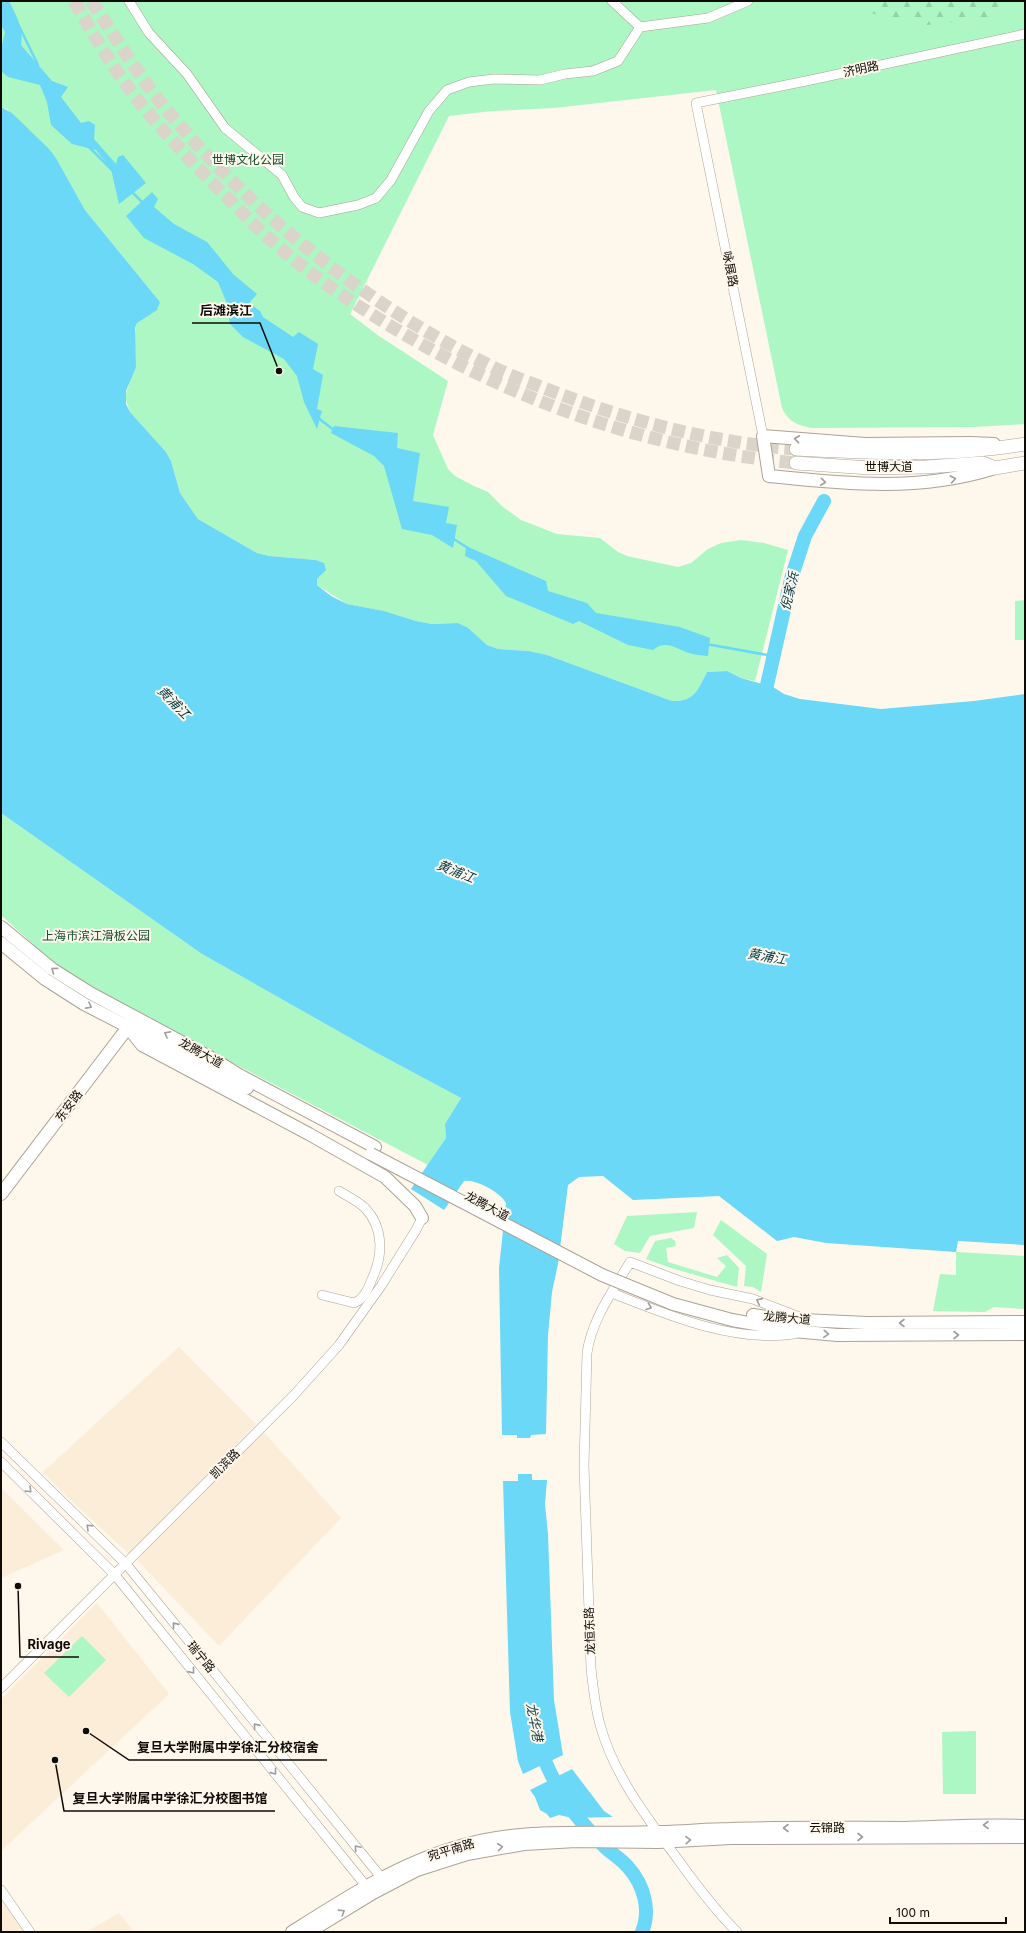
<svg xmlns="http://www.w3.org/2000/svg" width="1026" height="1933" font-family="Inter,'Noto Sans SC',sans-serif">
<defs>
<pattern id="forest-firs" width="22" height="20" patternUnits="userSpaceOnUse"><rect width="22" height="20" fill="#acf7c3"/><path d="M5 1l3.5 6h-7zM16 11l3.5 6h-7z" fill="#93d2a6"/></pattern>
</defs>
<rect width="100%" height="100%" fill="#fef7ec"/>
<!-- built -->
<g fill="#fbedd8">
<path d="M179,1347L256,1424L129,1554L65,1495L43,1472Z"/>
<path d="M261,1429L341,1518L219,1646L137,1560L196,1495Z"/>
<path d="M1,1488L64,1550L1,1578Z"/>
<path d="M97,1603L169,1694L1,1851V1699Z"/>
<path d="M1,1898L24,1932H1Z"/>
<path d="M119,1913L134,1932H87Z"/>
</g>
<!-- green -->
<g fill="#acf7c3">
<path d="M1,1H1025V424L973,427L813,428C799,426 788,422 782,408L716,90L554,108L492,111L449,116L350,314L379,336L448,381L433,435L448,469L455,476L474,486L488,492L503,507L521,520L557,534L600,538L618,552L627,556L678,567L691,563L708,549L721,543L741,540L764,543L788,550L755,681L741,678L727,671L707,672C698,690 694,702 672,701L547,655L529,651L498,649L487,645L458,623L432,624L416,621L384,611L347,604L317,585V579L321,575L324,563L316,560L269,556L257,553L198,519L180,493L171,461L166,452L130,412L125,397L133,371L136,367C136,357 133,331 137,323C138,321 157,306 160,302L85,210L56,158L7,109L1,107Z"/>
<path d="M1025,600V640H1015V601Z"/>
<path d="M1,813L202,954L375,1052L461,1098L445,1124L446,1138L428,1165L84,985L56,965L1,915Z"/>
<path d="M697,1212L694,1228L650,1236L640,1253L625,1251L614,1244L627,1216Z"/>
<path d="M721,1220L767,1254L761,1292L753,1287L744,1286L746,1266L713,1235Z"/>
<path d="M671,1238L675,1241L676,1246L666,1248L668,1262L717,1277L726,1266L717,1258L727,1255L739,1268L737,1287L671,1268L646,1259L655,1241Z"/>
<path d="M956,1252L1025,1256V1309L994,1307L985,1312L933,1311L940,1274L956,1275Z"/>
<path d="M82,1636L106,1660L69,1697L44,1673Z"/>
<path d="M976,1731V1794H943L942,1732Z"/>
</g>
<!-- forest -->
<path fill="url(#forest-firs)" d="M870,1H997L999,17L927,25L869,13Z"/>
<!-- water -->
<g fill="#6ad8f6">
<path d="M1,1H9C16,15 24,29 21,45L52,81L68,87L61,97L81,123L89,121L95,125L94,139L116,164L118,157L123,155L146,183L119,204L111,169L96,150L72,144L51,125L47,102L40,85L8,77L1,71V49L5,32L1,25Z"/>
<path d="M1,107L12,113L49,149L56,158L85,210L160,302L157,310L137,323L135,328L136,367L126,391V404L130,412L166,452L171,461L180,493L198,519L257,553L269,556L316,560L324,563L326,570L317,579V585L331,596L347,604L384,611L416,621L432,624L458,623L468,628L487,645L498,649L529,651L547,655L672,701C694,702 698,690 707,672L727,671L741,678L773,687L784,694L800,699L881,709L974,701L1025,694V1245L958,1241L956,1252L826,1243L794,1237L777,1241L719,1196L633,1200L603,1176L579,1177L568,1185L558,1264L552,1292L548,1335L546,1434L531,1435L530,1438H517V1435H502L499,1268L506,1203C501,1193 476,1179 464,1181L444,1210L411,1189L446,1138L445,1124L461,1098L375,1052L202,954L1,813Z"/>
<path d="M152,192L158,199L154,207L174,224L207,242L233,274L257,294L249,303L260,311L263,317L293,337L299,332L318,344L313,369L323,375L317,409L322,411L317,429L304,402L297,376L284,359L243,337L230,324L226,301L218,282L193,264L144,238L126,216Z"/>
<path d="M334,426L398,433L397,448L420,453L413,501L449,507L446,523L457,525L453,548L432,535L402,529L384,466L374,456L331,433Z"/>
<path d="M466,546L546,581L548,591L587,603L596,613L680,627L710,638L708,656C701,655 695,655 689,653C676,649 666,639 653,650L628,645L579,621L573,624L506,596L476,561L465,556Z"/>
<path d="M518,1474H532V1480H547L545,1504L548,1534L554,1700L563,1755L523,1774L518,1761L510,1712L503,1481H518Z"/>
<path d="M572,1769L604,1811L613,1817L572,1818L559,1815L550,1818L547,1814L540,1810L535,1797L530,1790Z"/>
</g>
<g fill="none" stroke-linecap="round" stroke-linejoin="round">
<!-- stream -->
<g stroke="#6ad8f6" stroke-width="2.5">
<path d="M18,24L38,65"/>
<path d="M88,146L113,171"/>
<path d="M131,191L143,203"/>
<path d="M317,417L335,431"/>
<path d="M452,538L468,548"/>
<path d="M706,644L773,656"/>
</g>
<!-- river -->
<g stroke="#6ad8f6" stroke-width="14">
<path d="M767,685L791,579L805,536L824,501"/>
<path d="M539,1745C547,1769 557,1788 571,1808C581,1823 594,1836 607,1849C614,1855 622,1860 628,1867C644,1885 651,1910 642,1932"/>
</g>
<!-- primary-tunnel -->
<g stroke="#dad4ca" stroke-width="13" stroke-dasharray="13 6" stroke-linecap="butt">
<path d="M74,1C93,34 113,68 137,99C160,128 185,155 212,182C234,204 255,227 279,247C314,278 353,303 392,327C518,403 649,449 796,463"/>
<path d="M91,1C117,39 141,80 171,115C257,217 371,308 491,366C506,374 523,380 539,386C621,419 707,442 796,449"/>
</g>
<defs>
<g id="street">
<path d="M129,1L149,33L187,74L225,128L282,175L294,197L302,207L319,213L358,205L376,198L391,180L429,111L447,90L469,82L494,79L540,80L565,74L593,71L618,61L640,27L708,18L748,1"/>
<path d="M612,1L640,27"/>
<path d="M763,436L696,103L806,81L1025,34"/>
<path d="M612,1293C668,1315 733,1343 794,1334"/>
<path d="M322,1295L354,1303C364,1299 368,1289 372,1279C383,1256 384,1228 365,1208C358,1201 347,1196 339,1191"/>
<path d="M1,1442L126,1564L385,1882"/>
<path d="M1,1462L115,1575L370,1891"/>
<path d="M1,1688L294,1395L339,1345L381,1286L416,1230L422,1218"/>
<path d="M1,1890L30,1932"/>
<path d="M737,1932C715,1910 697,1886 679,1861C649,1820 615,1777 601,1728C595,1708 593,1688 591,1668L584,1466L587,1353C592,1319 613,1291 630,1262L680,1281L710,1290L753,1299L802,1318"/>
</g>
<g id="secondary">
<path d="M994,444L970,443L865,444L763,436L769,476C846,484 919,492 995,468"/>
<path d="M1,927L52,969L90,993L215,1060L239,1075L375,1147"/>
<path d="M1,943L45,979L84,1004L247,1088"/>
<path d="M130,1030L142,1045L309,1134L385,1177L415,1206L422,1218"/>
<path d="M1,1194L132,1022"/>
<path d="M753,1315L780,1319L867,1323L1025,1322"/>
<path d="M732,1320L793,1331L837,1335L1025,1334"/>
<path d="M292,1932C347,1897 401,1862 464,1845C528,1827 595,1835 661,1832C684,1832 706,1829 729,1829C787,1827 845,1828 904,1828C944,1827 984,1824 1025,1826"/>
<path d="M309,1932L373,1893L417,1870L467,1854L524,1844L576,1841L658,1842L731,1838L1025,1837"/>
</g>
<g id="primary">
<path d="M796,449C871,453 950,457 1025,444"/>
<path d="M796,463L870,468L926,467L983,463L995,468L1025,463"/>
</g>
</defs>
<!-- street casing -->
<use href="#street" stroke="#aba396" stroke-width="10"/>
<!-- secondary casing -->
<use href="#secondary" stroke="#aba396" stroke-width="14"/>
<!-- primary casing -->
<use href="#primary" stroke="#aba396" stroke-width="14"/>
<!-- street -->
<use href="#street" stroke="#fff" stroke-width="9"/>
<!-- secondary -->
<use href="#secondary" stroke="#fff" stroke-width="12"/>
<!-- primary -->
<use href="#primary" stroke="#fff" stroke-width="13"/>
<defs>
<path id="secondary-bridge" d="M371,1154L602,1275L673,1304L732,1320"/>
</defs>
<!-- secondary-bridge casing -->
<use href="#secondary-bridge" stroke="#aba396" stroke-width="14" stroke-linecap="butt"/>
<!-- secondary-bridge -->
<use href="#secondary-bridge" stroke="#fff" stroke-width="12"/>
</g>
<!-- one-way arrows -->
<defs><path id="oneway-chevron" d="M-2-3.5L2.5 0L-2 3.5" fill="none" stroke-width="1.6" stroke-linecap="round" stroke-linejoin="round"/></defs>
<g stroke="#9f9d9c">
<use href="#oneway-chevron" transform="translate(797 439) rotate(-174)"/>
<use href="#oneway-chevron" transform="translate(953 479) rotate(-11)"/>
<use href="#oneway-chevron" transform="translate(823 482) rotate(6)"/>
<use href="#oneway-chevron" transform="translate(54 970) rotate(-144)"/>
<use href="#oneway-chevron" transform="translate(89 1006) rotate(28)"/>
<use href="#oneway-chevron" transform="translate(167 1034) rotate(-152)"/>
<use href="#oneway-chevron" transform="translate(759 1301) rotate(-156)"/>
<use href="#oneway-chevron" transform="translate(649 1307) rotate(20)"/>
<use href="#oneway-chevron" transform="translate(902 1323) rotate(180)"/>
<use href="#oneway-chevron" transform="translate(826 1334) rotate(4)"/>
<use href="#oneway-chevron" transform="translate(956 1335)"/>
<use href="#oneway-chevron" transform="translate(29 1490) rotate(45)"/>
<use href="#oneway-chevron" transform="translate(89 1527) rotate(-136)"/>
<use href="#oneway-chevron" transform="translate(175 1625) rotate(-129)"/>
<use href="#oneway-chevron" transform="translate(192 1671) rotate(51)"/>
<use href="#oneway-chevron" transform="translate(256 1726) rotate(-129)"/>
<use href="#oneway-chevron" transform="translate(274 1772) rotate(51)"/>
<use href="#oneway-chevron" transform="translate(986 1825) rotate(180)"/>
<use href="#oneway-chevron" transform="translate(786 1828) rotate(180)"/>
<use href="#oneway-chevron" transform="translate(860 1837)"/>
<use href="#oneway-chevron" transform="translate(688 1840) rotate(-4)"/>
<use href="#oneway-chevron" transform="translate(500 1847) rotate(-8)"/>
<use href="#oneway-chevron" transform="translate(357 1848) rotate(-130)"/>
<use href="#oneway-chevron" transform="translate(342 1912) rotate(-32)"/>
</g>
<g text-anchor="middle" stroke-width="4" stroke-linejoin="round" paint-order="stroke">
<!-- street labels -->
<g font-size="12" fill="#0e0b07" stroke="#fef7ec">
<text transform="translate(861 69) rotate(-12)" y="4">济明路</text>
<text transform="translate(730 269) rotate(79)" y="4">咏展路</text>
<text x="889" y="471">世博大道</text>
<text transform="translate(201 1053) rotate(29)" y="4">龙腾大道</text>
<text transform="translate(69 1106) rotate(-53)" y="4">东安路</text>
<text transform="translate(487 1206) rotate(28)" y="4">龙腾大道</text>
<text transform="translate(787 1318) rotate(5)" y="4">龙腾大道</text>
<text transform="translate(225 1464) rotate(-45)" y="4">凯滨路</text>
<text transform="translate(590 1631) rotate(-92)" y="4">龙恒东路</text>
<text transform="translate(201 1657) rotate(51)" y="4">瑞宁路</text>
<text x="827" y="1832">云锦路</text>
<text transform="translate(451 1850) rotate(-17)" y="4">宛平南路</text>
</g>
<!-- park labels -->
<g font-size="12" fill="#134e2c" stroke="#fef7ec">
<text x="248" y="164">世博文化公园</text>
<text x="96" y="940">上海市滨江滑板公园</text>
</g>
<!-- water labels -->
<g font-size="13" font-style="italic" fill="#033945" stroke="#fef7ec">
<text transform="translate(789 591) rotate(-76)" y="5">倪家浜</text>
<text transform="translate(174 702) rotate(46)" y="5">黄浦江</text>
<text transform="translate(456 871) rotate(22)" y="5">黄浦江</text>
<text transform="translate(767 956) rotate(10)" y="5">黄浦江</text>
<text transform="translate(535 1722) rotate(79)" y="5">龙华港</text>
</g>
</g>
<!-- callouts -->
<path fill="none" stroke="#0e0b07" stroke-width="1.5" d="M279 371L260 323H192M18 1586L20 1657H79M86 1731L129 1760H327M55 1760L64 1811H275"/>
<g fill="#0e0b07" stroke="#fef7ec" stroke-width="1.5">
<circle cx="279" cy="371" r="4"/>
<circle cx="18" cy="1586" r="4"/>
<circle cx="86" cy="1731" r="4"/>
<circle cx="55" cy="1760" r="4"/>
</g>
<g font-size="13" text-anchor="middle" font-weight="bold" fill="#0e0b07" stroke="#fef7ec" stroke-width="4" stroke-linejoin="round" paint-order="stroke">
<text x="226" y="315">后滩滨江</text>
<text x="49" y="1649">Rivage</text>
<text x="228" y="1752">复旦大学附属中学徐汇分校宿舍</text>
<text x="170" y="1803">复旦大学附属中学徐汇分校图书馆</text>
</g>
<!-- border -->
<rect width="1026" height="1933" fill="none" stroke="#0e0b07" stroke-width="4"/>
<!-- scale -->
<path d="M890 1917v6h116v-6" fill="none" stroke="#0e0b07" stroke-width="2"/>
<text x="896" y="1917" font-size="12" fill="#0e0b07" stroke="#fef7ec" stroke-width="3" paint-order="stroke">100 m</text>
</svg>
